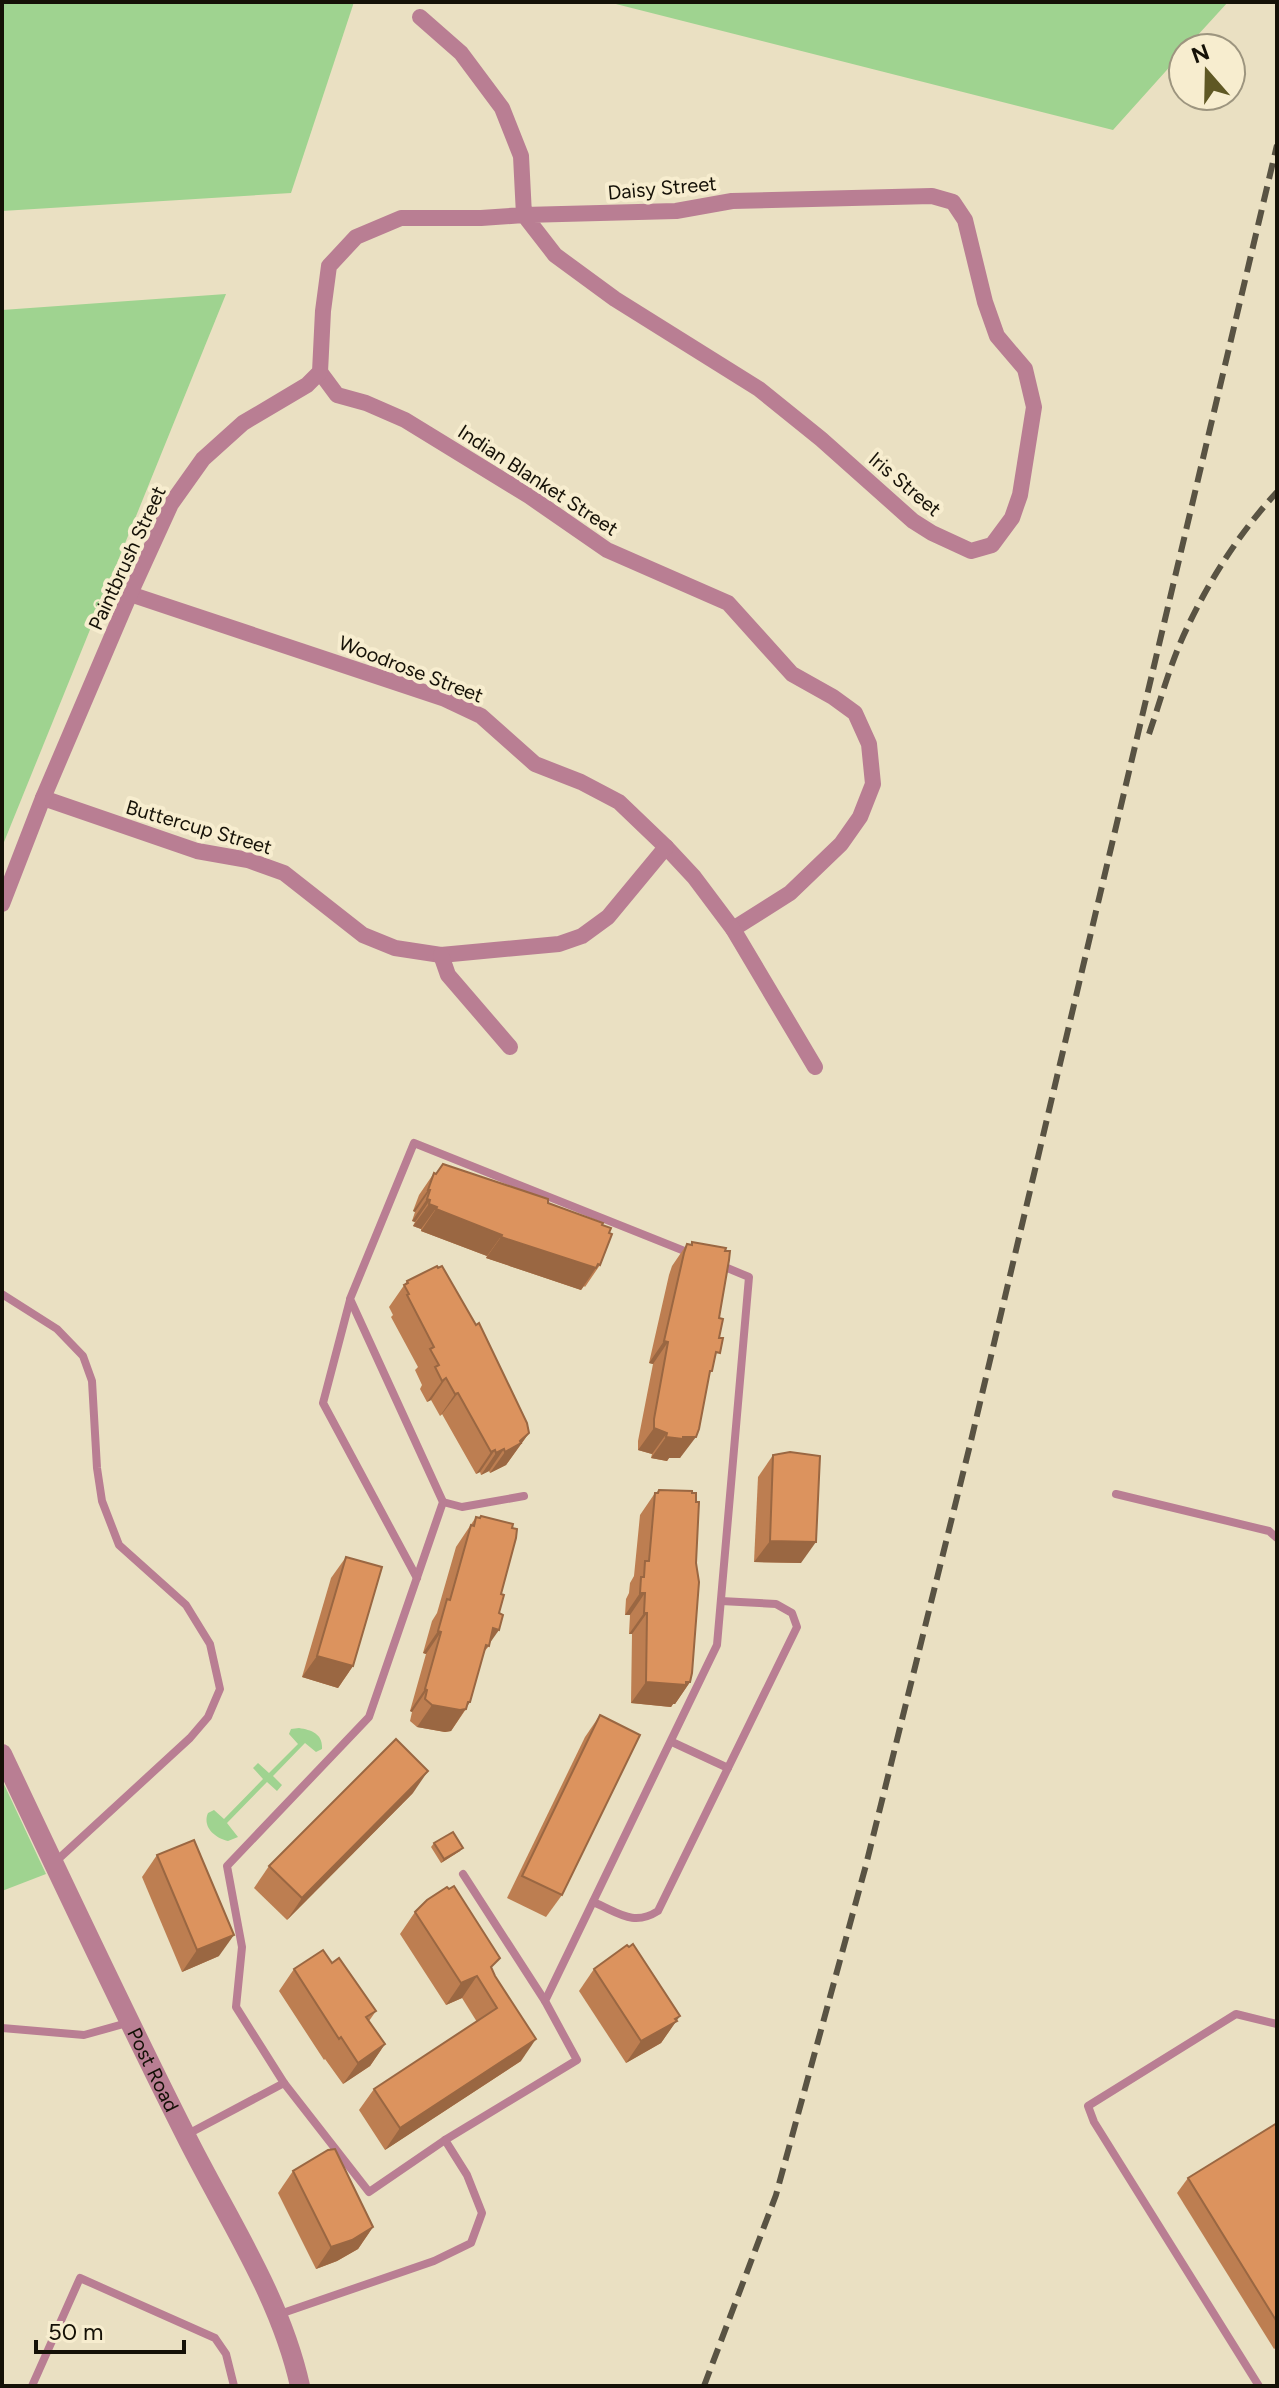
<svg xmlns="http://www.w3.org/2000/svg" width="1279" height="2388" font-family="Figtree,sans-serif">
<rect width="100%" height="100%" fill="#eae0c2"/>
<!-- green -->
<g fill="#9fd390">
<path d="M2,2H354L291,193L2,211Z"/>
<path d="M608,2H1228L1186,48H1183V52L1113,130Z"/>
<path d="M226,294L2,847V310Z"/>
<path d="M299,1728C312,1730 323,1734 322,1749L316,1752L305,1743L273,1776L282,1785L277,1791L267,1782L227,1823L238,1837L228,1841C215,1838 202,1827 208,1813L214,1810L224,1819L263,1779L253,1768L258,1763L269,1773L298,1744L289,1734L291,1729Z"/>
<path d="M2,1780L46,1874L2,1891Z"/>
</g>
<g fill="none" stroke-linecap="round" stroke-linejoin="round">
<!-- service -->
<g stroke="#b97e93" stroke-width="8">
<path d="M2,1294L57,1329L83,1356L92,1381L97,1468L102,1501L119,1545L186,1605L210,1644L220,1689L208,1717L190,1738L54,1863"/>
<path d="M350,1300L323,1403L417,1578"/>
<path d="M1116,1494L1269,1531L1277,1538"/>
<path d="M443,1502L462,1507L524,1496"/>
<path d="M672,1742L728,1768"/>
<path d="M463,1874L545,2001"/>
<path d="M593,1902C618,1912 633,1927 658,1911L797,1627L792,1613L776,1604L721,1601"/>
<path d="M2,2028L84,2035L127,2023"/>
<path d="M284,2083L236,2007L242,1947L227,1866L369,1717L443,1502L350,1299L414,1143L692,1254"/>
<path d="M186,2135L284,2083L369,2192L445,2140L577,2060L545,2001L717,1645L749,1277L720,1265"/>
<path d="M277,2315L434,2261L471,2243L482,2213L467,2175L445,2140"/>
<path d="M32,2386L80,2278L215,2338L226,2354L234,2386"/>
<path d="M1259,2386L1094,2122L1088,2106L1236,2014L1277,2024"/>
</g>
<!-- minor -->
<g stroke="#b97e93" stroke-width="16">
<path d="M320,372L337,395L366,403L405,420L529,496L607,550L728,603L792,674L833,697L855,713L869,744L873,784L860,817L841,844L790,893L733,929"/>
<path d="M130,594L445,699L481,716L535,764L581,782L619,802L666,847L694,877L733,929L815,1067"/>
<path d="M43,798L197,851L248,860L284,873L363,935L395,948L441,955L559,944L582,936L608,917L666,847"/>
<path d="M2,904L43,798L130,594L171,504L203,459L243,423L307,385L320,372L323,311L329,266L356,237L401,218H481L524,215L676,211L732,201L932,196L953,202L965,220L985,302L997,336L1025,369L1034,407L1020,495L1012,518L992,545L971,551L932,533L913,521L821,439L759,389L615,299L555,255L524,215L521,156L502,108L461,53L420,17"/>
<path d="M441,955L448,975L510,1047"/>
</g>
<!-- tertiary -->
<path stroke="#b97e93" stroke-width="20" id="s1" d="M2,1754C62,1881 121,2007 184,2132C225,2215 280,2295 300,2386"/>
<!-- rail -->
<g stroke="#595343" stroke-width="6" stroke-dasharray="16 8" stroke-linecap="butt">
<path d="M1149,734C1161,699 1171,661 1187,628C1210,579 1240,532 1277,492"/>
<path d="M704,2386L776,2195L866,1865L970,1445L1277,145"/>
</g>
</g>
<!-- wall -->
<g fill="#bd7e51">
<path d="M434,1173L548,1203L600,1265L585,1287L584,1286L581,1290L486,1258L487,1256L421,1231V1229L413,1226L415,1222L412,1221L415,1212L413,1211L419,1195Z"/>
<path d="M692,1242L719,1318L714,1362L680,1458H669L667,1461L651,1458L652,1454L638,1450V1441L653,1364L649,1363L669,1275L672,1266L687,1244L690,1245Z"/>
<path d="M407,1281L529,1433L506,1465L490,1473L489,1471L481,1475L480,1472L476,1474L442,1414L440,1416L431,1400L427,1402L420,1389L422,1385L415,1370L418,1367L391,1317L393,1315L389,1307Z"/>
<path d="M773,1455L801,1563L754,1562L758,1477Z"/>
<path d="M659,1490L690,1682L675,1704H673L671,1707L631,1703L632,1634H629L630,1615H625L626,1599L629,1593L630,1583L634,1576L640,1515L655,1493H656Z"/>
<path d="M476,1517L501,1594L489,1646L483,1653L466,1709L451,1731L445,1732L417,1727L410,1721L412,1712L410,1711L426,1654L423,1653L432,1621L437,1613L456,1547Z"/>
<path d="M346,1557L353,1666L338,1688L302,1677L331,1578Z"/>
<path d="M600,1715L562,1895L546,1917L507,1898L585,1737Z"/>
<path d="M413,1793L287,1920L254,1888L269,1866Z"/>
<path d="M434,1843L460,1851L441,1863L431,1847Z"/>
<path d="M157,1855L219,1956L182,1972L142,1877Z"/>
<path d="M415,1912L492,1970L521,2061L385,2150L359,2110L374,2089L477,2022L462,1998L446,2005L400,1934Z"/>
<path d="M332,1963L376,2011L369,2021L385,2044L370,2066L343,2084L325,2059L324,2060L279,1991L294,1969Z"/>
<path d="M594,1969L676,2021L661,2043L626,2063L579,1991Z"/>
<path d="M1277,2123V2347L1274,2349L1177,2193L1188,2178Z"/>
<path d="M293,2171L373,2227L358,2249L337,2261L316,2269L278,2193Z"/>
</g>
<!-- shaded-wall -->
<g fill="#9a6742">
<path d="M428,1190H430L415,1212L413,1211Z"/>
<path d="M427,1199L430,1200L415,1222L412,1221Z"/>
<path d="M429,1204L437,1207L421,1229L413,1226Z"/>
<path d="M436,1209L502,1235L487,1256L421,1231Z"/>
<path d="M501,1237L596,1268L581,1290L486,1258Z"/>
<path d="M664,1341L668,1342L653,1364L649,1363Z"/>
<path d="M446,1378L431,1400L427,1402L442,1381Z"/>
<path d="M458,1393L442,1414L440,1416L455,1394Z"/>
<path d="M654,1428L667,1433L652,1454L638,1450Z"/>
<path d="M529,1433L506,1465L490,1473L505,1452Z"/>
<path d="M666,1437H696L680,1458H669L667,1461L651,1458Z"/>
<path d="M504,1449L489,1471L481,1475L496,1453Z"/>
<path d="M495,1450L480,1472L476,1474L491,1452Z"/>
<path d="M770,1541L816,1542L801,1563L754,1562Z"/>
<path d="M640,1593H645L630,1615H625Z"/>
<path d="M644,1613H647L632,1634H629Z"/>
<path d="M493,1628L499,1630L473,1667Z"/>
<path d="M438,1631L441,1632L426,1654L423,1653Z"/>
<path d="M317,1656L353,1666L338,1688L302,1677Z"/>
<path d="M646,1682H690L675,1704H673L671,1707L631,1703Z"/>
<path d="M425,1689L427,1690L412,1712L410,1711Z"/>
<path d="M468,1702H470L451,1731L445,1732L417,1727L432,1705Z"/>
<path d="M428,1771L413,1793L287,1920L302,1898Z"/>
<path d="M463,1848L460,1851L441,1863L444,1859Z"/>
<path d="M234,1935L219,1956L182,1972L197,1950Z"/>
<path d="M477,1976L462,1998L446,2005L461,1983Z"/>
<path d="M680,2016L661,2043L626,2063L641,2041Z"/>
<path d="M536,2039L521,2061L385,2150L400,2128Z"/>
<path d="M385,2044L370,2066L343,2084L358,2063Z"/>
<path d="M373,2227L358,2249L337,2261L316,2269L331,2247Z"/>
</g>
<!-- building -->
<g fill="#dc935e" stroke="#9a6742" stroke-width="2">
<path d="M443,1164L548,1199V1203L603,1223L602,1225L611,1228L609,1233L612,1234L600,1265L598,1264L596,1268L501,1237L502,1235L436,1209L437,1207L429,1204L430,1200L427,1199L430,1190H428L434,1173L436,1174Z"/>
<path d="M692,1242L726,1248L725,1251H730L729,1260L719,1318L723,1319L719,1338H723L720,1353L716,1352L712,1371H710L699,1429L696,1437H683V1439L666,1437L667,1433L654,1428V1419L668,1342L664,1341L684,1253L687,1244L692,1245Z"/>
<path d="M437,1266L438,1268L442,1266L476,1325L479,1323L527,1423L529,1433L520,1441L521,1443L505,1452L504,1449L496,1453L495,1450L491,1452L458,1393L455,1394L446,1378L442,1381L435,1367L439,1365L430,1349L434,1347L407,1295L409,1294L404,1285L408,1283L407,1281Z"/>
<path d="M790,1452L820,1456L816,1542L770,1541L773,1455Z"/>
<path d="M659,1490L692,1491V1493H696V1502H699L696,1563L699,1582L692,1673L690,1682H686V1685L646,1682L647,1613H644L645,1593H640L641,1577H644L645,1561H649L655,1493H658Z"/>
<path d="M481,1516L513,1524L512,1528L517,1529L516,1538L501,1594L504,1595L499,1613L503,1615L499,1630L493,1628L489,1646L486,1645L470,1702H468L466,1709L460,1710L432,1705L425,1699L427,1690L425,1689L441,1632L438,1631L447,1599L450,1600L471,1525L474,1526L476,1517L480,1518Z"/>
<path d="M346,1557L382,1567L353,1666L317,1656Z"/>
<path d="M600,1715L640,1735L562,1895L522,1876Z"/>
<path d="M396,1739L428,1771L302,1898L269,1866Z"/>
<path d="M453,1832L463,1848L444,1859L434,1843Z"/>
<path d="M194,1840L234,1935L197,1950L157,1855Z"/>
<path d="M454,1886L500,1958L491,1967L495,1976L536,2039L400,2128L374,2089L497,2008L477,1976L461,1983L415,1912L427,1900L447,1887L449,1889Z"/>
<path d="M633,1944L680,2016L675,2019L677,2021L641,2041L594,1969L627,1945L629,1947Z"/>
<path d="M323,1950L332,1963L339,1958L376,2011L366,2017L385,2044L358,2063L341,2037L339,2039L294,1969Z"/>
<path d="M1277,2123V2322L1188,2178Z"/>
<path d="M335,2149L373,2227L352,2240L331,2247L293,2171L328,2150Z"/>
</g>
<g text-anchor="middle" stroke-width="8" stroke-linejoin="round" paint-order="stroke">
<!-- street labels -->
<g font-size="20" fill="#151107" stroke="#f7edcf">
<text transform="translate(662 188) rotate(-5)" y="7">Daisy Street</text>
<text transform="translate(538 480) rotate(33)" y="7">Indian Blanket Street</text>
<text transform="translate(905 484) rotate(40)" y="7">Iris Street</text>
<text transform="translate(127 558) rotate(-65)" y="7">Paintbrush Street</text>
<text transform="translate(411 669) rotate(21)" y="7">Woodrose Street</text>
<text transform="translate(199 827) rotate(16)" y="7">Buttercup Street</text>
<text dy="7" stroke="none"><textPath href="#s1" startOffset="350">Post Road</textPath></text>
</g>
</g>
<!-- border -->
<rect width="1279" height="2388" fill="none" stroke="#151107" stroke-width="8"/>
<!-- north arrow -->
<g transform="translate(1207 72) rotate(340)"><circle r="38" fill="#f7edcf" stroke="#9d957f" stroke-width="2"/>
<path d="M0-6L14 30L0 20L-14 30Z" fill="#5f5824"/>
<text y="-12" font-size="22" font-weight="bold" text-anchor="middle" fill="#151107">N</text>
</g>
<!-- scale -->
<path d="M36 2340v12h148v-12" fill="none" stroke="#151107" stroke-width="4"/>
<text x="48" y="2340" font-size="24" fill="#151107" stroke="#f7edcf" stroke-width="6" paint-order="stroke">50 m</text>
</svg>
